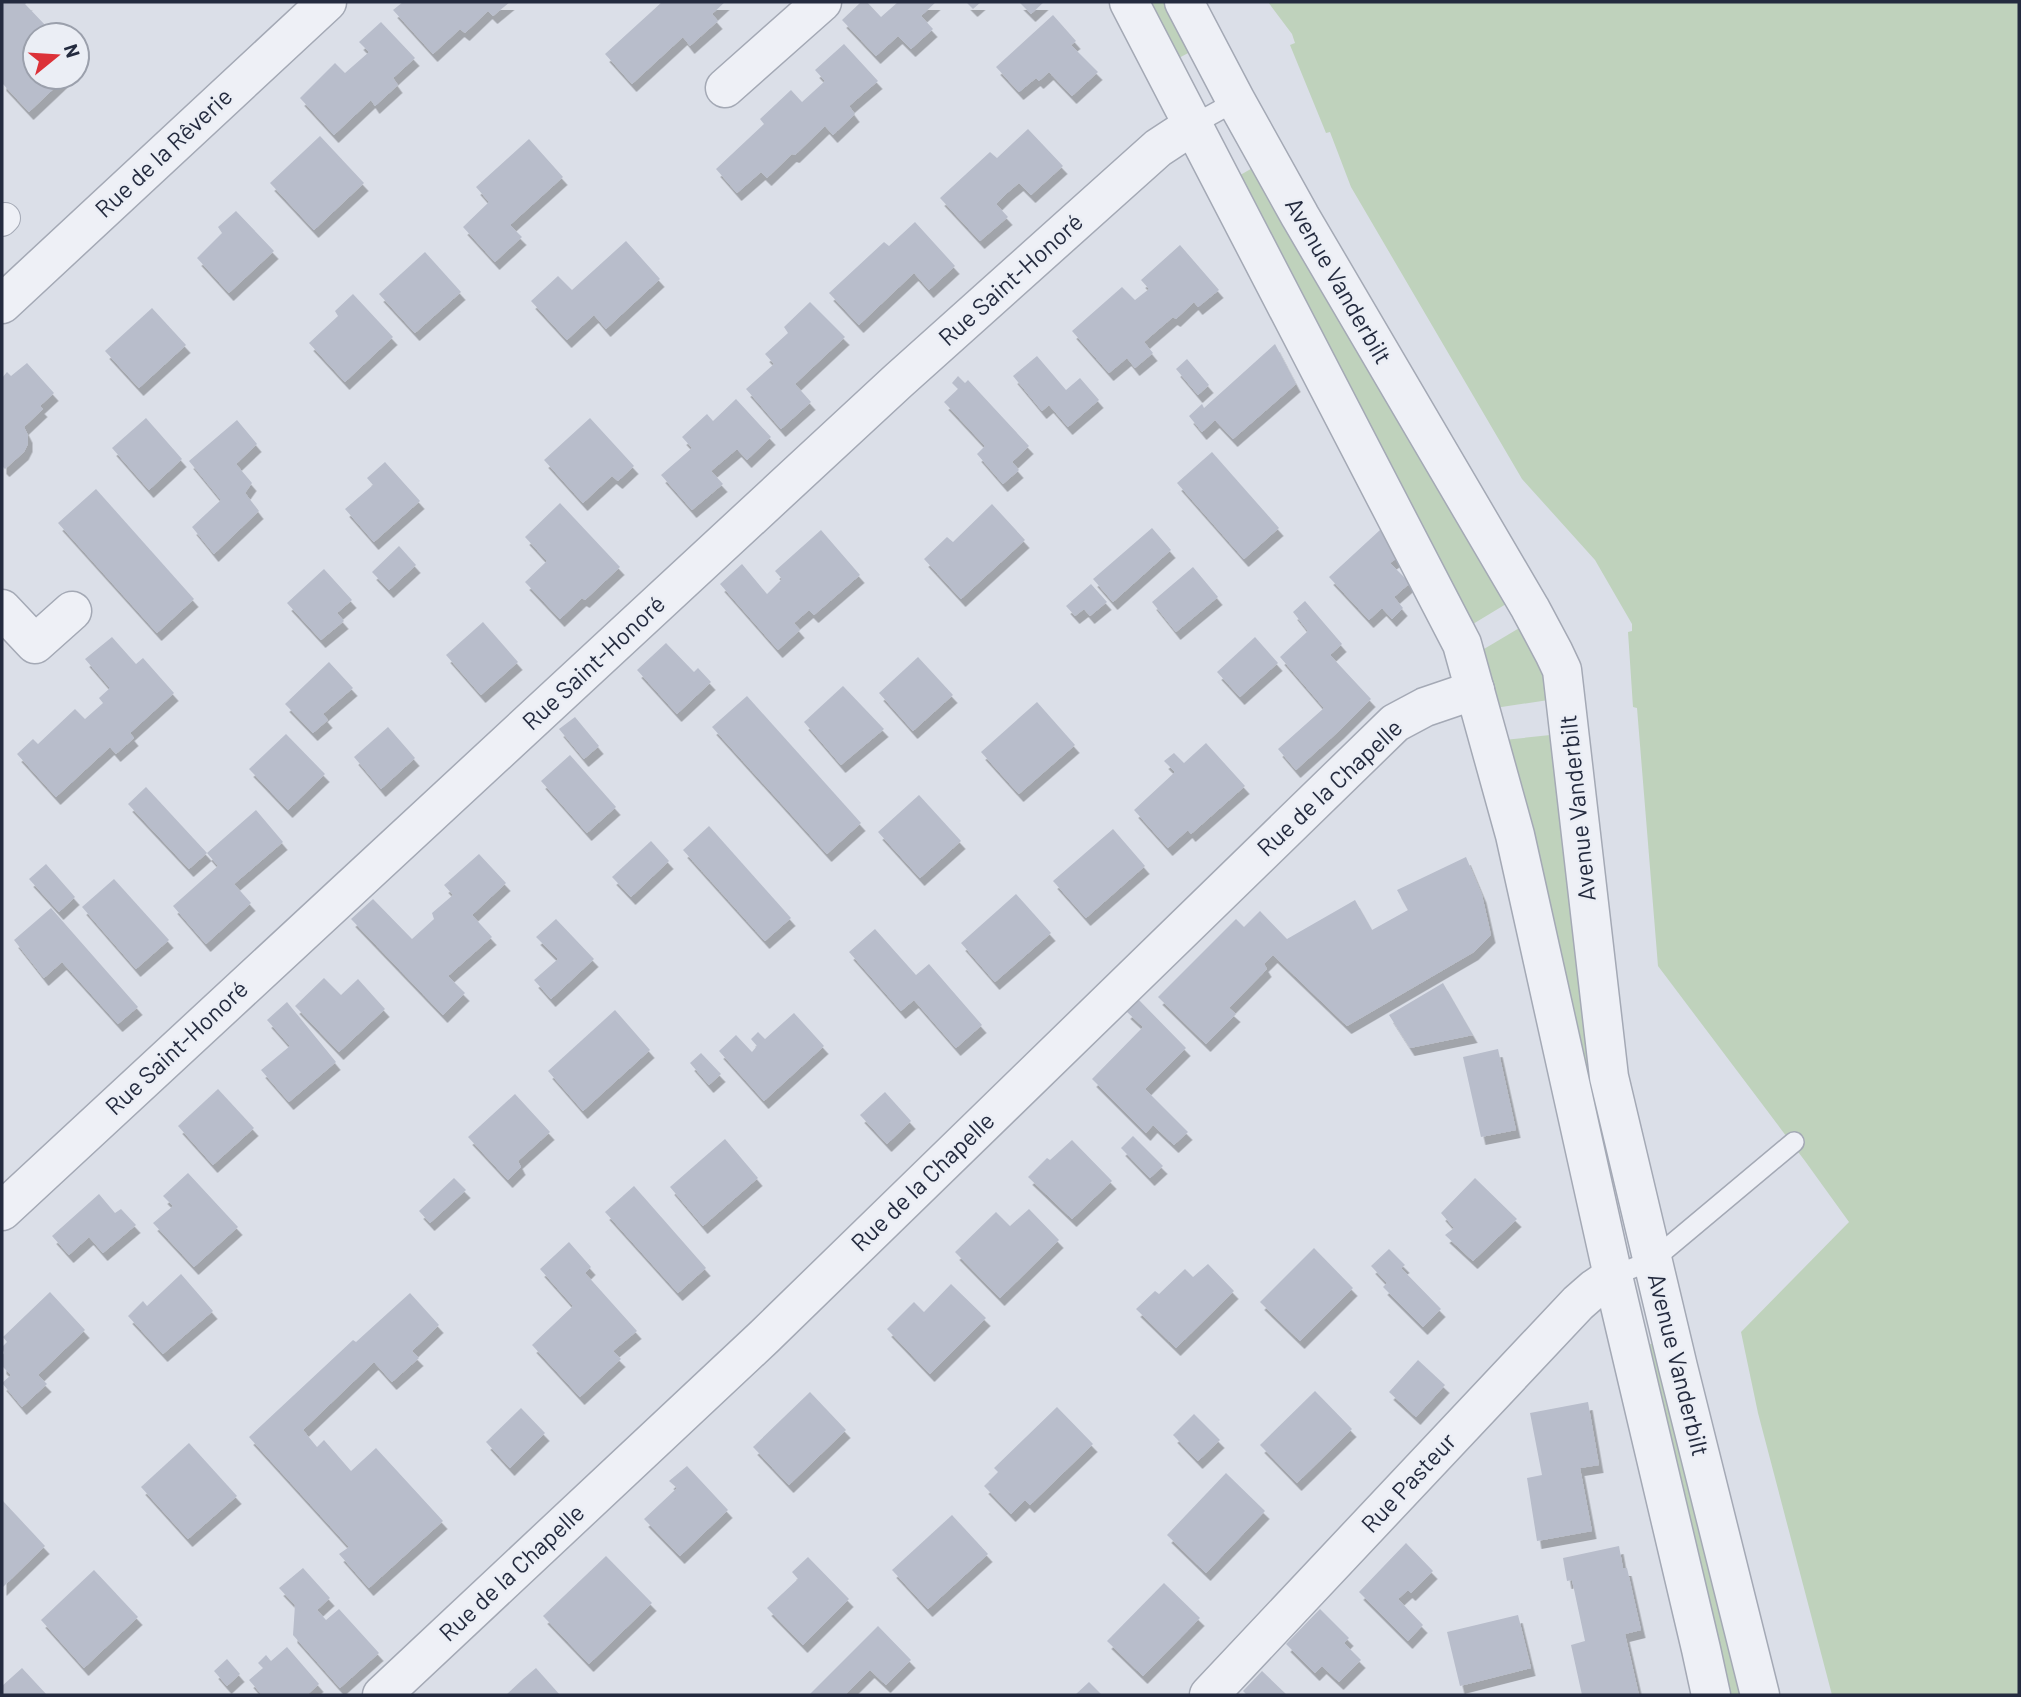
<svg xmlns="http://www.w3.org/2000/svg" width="2021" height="1697" font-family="Barlow,sans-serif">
<defs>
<filter id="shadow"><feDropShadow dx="4.5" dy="8" stdDeviation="0" flood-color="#0004"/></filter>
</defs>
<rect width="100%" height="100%" fill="#dbdfe8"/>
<!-- green -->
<g fill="#bfd2bc">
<path d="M1142,2H1169L1194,50L1173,61Z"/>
<path d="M1268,2H2019V1695H1832L1758,1413L1741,1332L1849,1222L1805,1161L1658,966L1637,708L1633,707L1628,632L1632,631V624L1595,560L1522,479L1351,187L1330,132L1326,133L1290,45L1295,43L1292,34Z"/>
<path d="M1256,166L1511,601L1468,627L1235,178Z"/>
<path d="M1526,624L1555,699L1495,708L1479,652Z"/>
<path d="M1560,734L1616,1156L1601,1159L1504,740Z"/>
<path d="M1658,1342L1746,1695H1723L1643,1346Z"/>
</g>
<!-- building -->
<g fill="#b8bdcb" filter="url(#shadow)">
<path d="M2,2H28L25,4L47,27L45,30L49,35H35V77H66L29,112L2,83Z"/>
<path d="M403,2H510L493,16L488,11L465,33L460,29L433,54L393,10Z"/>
<path d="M662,2H725L712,14L718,21L690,46L683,37L632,84L605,54Z"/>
<path d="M861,2H867L881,17L898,2H936L921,16L933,29L911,49L898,36L876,56L842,20Z"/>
<path d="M966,2H981L973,9Z"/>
<path d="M1019,2H1044L1031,14Z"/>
<path d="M1053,15L1076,41L1071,45L1098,72L1072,96L1049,72L1039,81L1036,78L1019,92L996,67Z"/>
<path d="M381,22L415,58L393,78L398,85L375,106L371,100L334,135L300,98L335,63L345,73L369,52L359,42Z"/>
<path d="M844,44L878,81L849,106L855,114L833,135L825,126L795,155L792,154L767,178L761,172L737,193L716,169L764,124L760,119L791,90L802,102L825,81L815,70Z"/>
<path d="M1028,129L1063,166L1031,195L1019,183L1007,193L996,204L1008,217L980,241L940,198L990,152L997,158Z"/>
<path d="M320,136L364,183L314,230L270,183Z"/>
<path d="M529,139L563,177L510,225L522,237L495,262L463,227L489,202L476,187Z"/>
<path d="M236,211L274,251L229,293L197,258L222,233L218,227Z"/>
<path d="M915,222L955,266L929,290L914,273L859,325L829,293L884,242L889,246Z"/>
<path d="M626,241L660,279L606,329L594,315L567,340L531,301L558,276L572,290Z"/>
<path d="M1180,245L1219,290L1198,307L1194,302L1176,319L1173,317L1144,342L1153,353L1135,368L1127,358L1109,373L1072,331L1122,287L1135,300L1149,289L1141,280Z"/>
<path d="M425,252L461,292L415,333L379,294Z"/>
<path d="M353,294L393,337L345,382L309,343L338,316L335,311Z"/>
<path d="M810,302L845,337L795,384L811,402L781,429L746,389L774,364L765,354L788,333L784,327Z"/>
<path d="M152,308L186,345L139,388L105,351Z"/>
<path d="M1275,344L1296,384L1233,439L1215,420L1202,432L1189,416L1202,404L1204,408Z"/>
<path d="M1037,356L1066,390L1080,378L1099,400L1068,427L1049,405L1042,411L1013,376Z"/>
<path d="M1187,359L1209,385L1198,395L1176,369Z"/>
<path d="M27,363L54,393L40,406L43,409L24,427L28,435V444L24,452L5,469L2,466V378L7,372L11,376Z"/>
<path d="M958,376L965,383L968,380L1029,446L1012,462L1019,470L1003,484L977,454L985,446L944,402L958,389L952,383Z"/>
<path d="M736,399L771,437L747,460L737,449L711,471L723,484L692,510L661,475L692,448L682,437L707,414L713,421Z"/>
<path d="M146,418L182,459L149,490L112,448Z"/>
<path d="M590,418L634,466L618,481L612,476L583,503L544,460Z"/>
<path d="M237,420L257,444L236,464L252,483L245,493L259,511L214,554L192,527L221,500L189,461Z"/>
<path d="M1212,452L1279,528L1244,559L1177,483Z"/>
<path d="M385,462L420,501L374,542L345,509L373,485L367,478Z"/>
<path d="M96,489L194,599L157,633L58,523Z"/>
<path d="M560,503L620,567L585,600L582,598L560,619L525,582L547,561L525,537Z"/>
<path d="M992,504L1025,540L961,599L924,559L947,537L953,542Z"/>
<path d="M1152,528L1171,550L1113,602L1093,579Z"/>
<path d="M821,530L860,575L814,615L809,610L794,623L800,630L778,650L720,584L742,564L767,594L782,579L775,571Z"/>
<path d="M1380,530L1397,558L1390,563L1410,583L1394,597L1403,608L1392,619L1382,608L1369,620L1329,577Z"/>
<path d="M399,546L416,565L389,590L372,572Z"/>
<path d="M1193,567L1218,597L1176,632L1152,602Z"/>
<path d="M324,569L352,600L337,613L344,621L321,640L287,603Z"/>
<path d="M1091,584L1107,602L1090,616L1084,609L1075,616L1066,606Z"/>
<path d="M1305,601L1342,644L1330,655L1371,699L1339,731L1296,770L1278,749L1324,708L1280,657L1308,631L1293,612Z"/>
<path d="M483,622L518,662L481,695L446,655Z"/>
<path d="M112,637L136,664L143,658L174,693L130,733L134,738L116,754L110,747L56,797L17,754L33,739L38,744L75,709L85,719L103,703L99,698L110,688L85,659Z"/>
<path d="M1255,637L1278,663L1240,697L1217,672Z"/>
<path d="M666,643L694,672L698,668L711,682L677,714L637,670Z"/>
<path d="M918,657L953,695L913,731L879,693Z"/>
<path d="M329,662L353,688L323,714L328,720L313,733L285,704Z"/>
<path d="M843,686L884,729L841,765L804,722Z"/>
<path d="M747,696L861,823L827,854L712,727Z"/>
<path d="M1037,702L1075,745L1019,794L981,752Z"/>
<path d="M575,717L599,746L584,759L559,729Z"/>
<path d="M388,727L415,758L381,789L354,757Z"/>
<path d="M286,734L325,774L288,810L249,769Z"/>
<path d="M1206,743L1245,786L1191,834L1188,830L1168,848L1134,810L1175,772L1164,761L1174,753L1184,763Z"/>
<path d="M570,755L616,807L587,833L541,781Z"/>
<path d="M146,787L207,853L189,869L128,804Z"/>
<path d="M919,795L961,841L920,878L878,832Z"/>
<path d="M256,810L283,842L234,884L251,903L206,944L173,906L218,866L207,853Z"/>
<path d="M709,826L791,918L765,941L683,850Z"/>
<path d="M1113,829L1145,866L1086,918L1053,881Z"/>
<path d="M651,841L669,861L631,897L612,877Z"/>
<path d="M479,854L506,883L472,915L492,937L448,976L465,993L443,1015L351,919L373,899L412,939L434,919L432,913L453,895L444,885Z"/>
<path d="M1466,857L1482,895L1491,935L1474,952L1347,1026L1273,955L1264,964L1267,969L1229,1008L1236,1014L1206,1044L1158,997L1236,919L1244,927L1260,911L1287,939L1355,900L1372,930L1408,910L1397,890Z"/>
<path d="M46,864L75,897L59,912L29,879Z"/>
<path d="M114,879L169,940L136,969L82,907Z"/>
<path d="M1016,894L1051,933L995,982L961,943Z"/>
<path d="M51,908L138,1007L118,1024L62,962L44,978L14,940Z"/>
<path d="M556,919L594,959L551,999L534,980L558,959L536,937Z"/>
<path d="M875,929L916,975L929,964L982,1025L956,1048L914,1000L901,1011L849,952Z"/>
<path d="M324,978L341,995L358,979L385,1009L339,1052L295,1006Z"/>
<path d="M1443,983L1473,1035L1410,1048L1389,1015Z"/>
<path d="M1138,999L1186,1048L1145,1089L1188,1132L1174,1145L1153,1125L1146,1133L1092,1079L1143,1027L1126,1011Z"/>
<path d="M287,1002L336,1062L289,1102L261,1070L290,1046L267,1020Z"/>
<path d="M615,1010L650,1050L583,1111L548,1071Z"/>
<path d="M794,1013L824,1046L764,1101L719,1051L736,1035L752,1052L757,1046L751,1039L758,1032L765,1039Z"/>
<path d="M1498,1049L1516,1130L1481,1137L1463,1057Z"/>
<path d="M701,1053L721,1074L709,1085L690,1063Z"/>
<path d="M218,1089L254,1128L213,1165L178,1126Z"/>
<path d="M885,1092L911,1121L887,1144L860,1115Z"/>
<path d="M515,1094L550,1132L518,1161L521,1167L508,1180L468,1137Z"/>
<path d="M1133,1136L1163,1166L1150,1178L1121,1148Z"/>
<path d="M725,1139L758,1178L703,1226L670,1187Z"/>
<path d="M1072,1140L1112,1181L1072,1219L1028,1177L1047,1158L1050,1160Z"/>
<path d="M188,1173L238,1227L194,1267L153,1223L173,1206L163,1196Z"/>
<path d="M454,1178L466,1190L430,1223L419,1211Z"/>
<path d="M1475,1178L1517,1219L1473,1261L1445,1235L1454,1228L1441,1213Z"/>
<path d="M634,1186L706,1268L678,1293L605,1212Z"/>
<path d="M99,1194L115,1213L121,1209L136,1225L103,1253L89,1237L69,1255L52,1236Z"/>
<path d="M1029,1209L1059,1240L1000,1298L955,1252L996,1212L1010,1226Z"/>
<path d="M569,1242L591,1267L585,1273L637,1331L613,1351L621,1359L580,1397L532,1345L573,1306L540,1269Z"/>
<path d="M1314,1248L1353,1288L1300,1341L1260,1302Z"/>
<path d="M1389,1249L1405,1265L1401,1268L1441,1309L1423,1327L1383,1287L1387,1283L1371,1266Z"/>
<path d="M1208,1264L1234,1291L1176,1348L1136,1309L1155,1291L1159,1294L1185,1269L1193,1277Z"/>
<path d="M181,1274L213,1311L163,1354L128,1316L143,1301L147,1306Z"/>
<path d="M951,1284L986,1318L930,1374L887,1329L914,1302L924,1312Z"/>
<path d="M50,1292L85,1330L38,1375L47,1384L22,1407L2,1383L11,1375L2,1366V1356L4,1353L2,1347L7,1342L3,1337Z"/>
<path d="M410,1293L439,1325L412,1351L419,1358L392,1382L374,1362L303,1430L317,1447L324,1440L351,1471L376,1448L443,1521L369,1588L339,1554L349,1547L249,1437L353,1340L356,1342Z"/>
<path d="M1418,1360L1445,1385L1416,1417L1389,1392Z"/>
<path d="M1315,1391L1352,1429L1297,1483L1260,1445Z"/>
<path d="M810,1392L846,1430L789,1485L753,1447Z"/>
<path d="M1588,1402L1599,1465L1580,1468L1592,1531L1537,1541L1527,1478L1542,1475L1530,1413Z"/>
<path d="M1057,1407L1093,1444L1030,1505L1025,1500L1011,1514L984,1486L998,1472L994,1468Z"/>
<path d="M521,1408L545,1433L510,1468L486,1442Z"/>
<path d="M1194,1414L1220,1440L1198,1461L1173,1435Z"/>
<path d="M189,1443L237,1496L188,1539L141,1487Z"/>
<path d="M687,1466L728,1510L680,1556L644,1519L677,1488L669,1481Z"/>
<path d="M1226,1473L1265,1511L1206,1573L1167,1535Z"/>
<path d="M3,1501L45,1546L2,1588V1502Z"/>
<path d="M952,1515L988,1554L928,1609L892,1570Z"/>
<path d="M1406,1543L1433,1571L1411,1593L1408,1590L1398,1599L1423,1625L1408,1641L1359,1592Z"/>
<path d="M1619,1546L1623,1568H1627L1641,1630L1625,1634L1639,1695H1582L1571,1645L1585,1641L1572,1580L1567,1581L1563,1558Z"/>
<path d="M606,1556L652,1603L589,1664L543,1616Z"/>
<path d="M808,1557L849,1599L803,1645L767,1608L798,1579L792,1572Z"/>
<path d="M303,1568L330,1598L317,1610L326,1620L339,1609L379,1653L340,1688L293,1635L295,1605L279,1588Z"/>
<path d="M94,1570L138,1617L84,1668L41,1620Z"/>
<path d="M1164,1583L1200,1618L1143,1676L1107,1641Z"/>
<path d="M1320,1609L1349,1638L1344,1643L1361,1660L1339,1682L1322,1666L1315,1673L1286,1644Z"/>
<path d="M1518,1615L1531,1668L1460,1686L1447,1632Z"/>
<path d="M878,1626L911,1660L886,1685L870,1670L845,1695H809Z"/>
<path d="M287,1647L319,1684L307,1695H262L249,1680L263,1668L258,1663L266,1655L271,1661Z"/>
<path d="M227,1659L240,1674L227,1686L214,1671Z"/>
<path d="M22,1668L47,1695H2V1686Z"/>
<path d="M536,1668L560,1695H506L523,1679Z"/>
<path d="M1262,1671L1287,1695H1247L1243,1691Z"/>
<path d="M1089,1682L1102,1695H1075Z"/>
</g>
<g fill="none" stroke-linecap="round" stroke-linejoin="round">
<defs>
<g id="service">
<path d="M1193,125L1236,101"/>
<path d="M1613,1276L1653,1260L1794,1142"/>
</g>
<path id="pedestrian" d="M2,221L5,218"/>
<g id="minor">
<path d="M1129,2L1462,644L1515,835L1613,1276L1701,1649L1711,1695"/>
<path d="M1184,2L1236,101L1300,216L1530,608L1554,653L1562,670L1609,1077L1678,1367L1760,1695"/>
<path d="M725,88L822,2"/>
<path d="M2,304L327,2"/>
<path d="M2,609L35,644L72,611"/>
<path d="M2,1211L898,381L1158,148L1193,125"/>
<path d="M382,1695L764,1337L1395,723L1425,707L1475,690"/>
<path d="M1209,1695L1578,1303L1594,1289L1613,1276"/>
</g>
</defs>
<!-- service casing -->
<use href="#service" stroke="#a4a9b5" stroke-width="22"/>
<!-- pedestrian casing -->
<use href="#pedestrian" stroke="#a4a9b5" stroke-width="32"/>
<!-- minor casing -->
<use href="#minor" stroke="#a4a9b5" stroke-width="41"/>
<!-- service -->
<use href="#service" stroke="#eef0f6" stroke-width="19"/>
<!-- pedestrian -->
<use href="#pedestrian" stroke="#eef0f6" stroke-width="30"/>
<!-- minor -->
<use href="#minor" stroke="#eef0f6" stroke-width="38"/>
</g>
<g text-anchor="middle" stroke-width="5" stroke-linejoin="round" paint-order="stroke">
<!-- street labels -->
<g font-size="24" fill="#242b3f" stroke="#ebeef5">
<text transform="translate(164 153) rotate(-43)" y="8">Rue de la Rêverie</text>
<text transform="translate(1011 280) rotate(-42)" y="8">Rue Saint-Honoré</text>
<text transform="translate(1338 281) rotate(60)" y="8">Avenue Vanderbilt</text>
<text transform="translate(594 663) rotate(-43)" y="8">Rue Saint-Honoré</text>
<text transform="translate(1330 788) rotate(-43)" y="8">Rue de la Chapelle</text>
<text transform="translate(1578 808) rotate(-96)" y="8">Avenue Vanderbilt</text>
<text transform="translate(177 1048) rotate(-43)" y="8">Rue Saint-Honoré</text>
<text transform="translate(923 1182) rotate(-44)" y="8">Rue de la Chapelle</text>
<text transform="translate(1678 1365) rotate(76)" y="8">Avenue Vanderbilt</text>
<text transform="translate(1409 1483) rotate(-47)" y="8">Rue Pasteur</text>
<text transform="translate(512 1573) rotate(-43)" y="8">Rue de la Chapelle</text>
</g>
</g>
<!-- border -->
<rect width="2021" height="1697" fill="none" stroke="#242b3f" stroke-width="7"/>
<!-- north arrow -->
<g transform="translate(56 56) rotate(72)"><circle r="33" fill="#ebeef5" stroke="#9ba0ac" stroke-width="2"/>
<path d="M0-5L12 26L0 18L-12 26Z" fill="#dc3138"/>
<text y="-10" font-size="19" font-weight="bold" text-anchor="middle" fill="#242b3f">N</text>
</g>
</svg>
